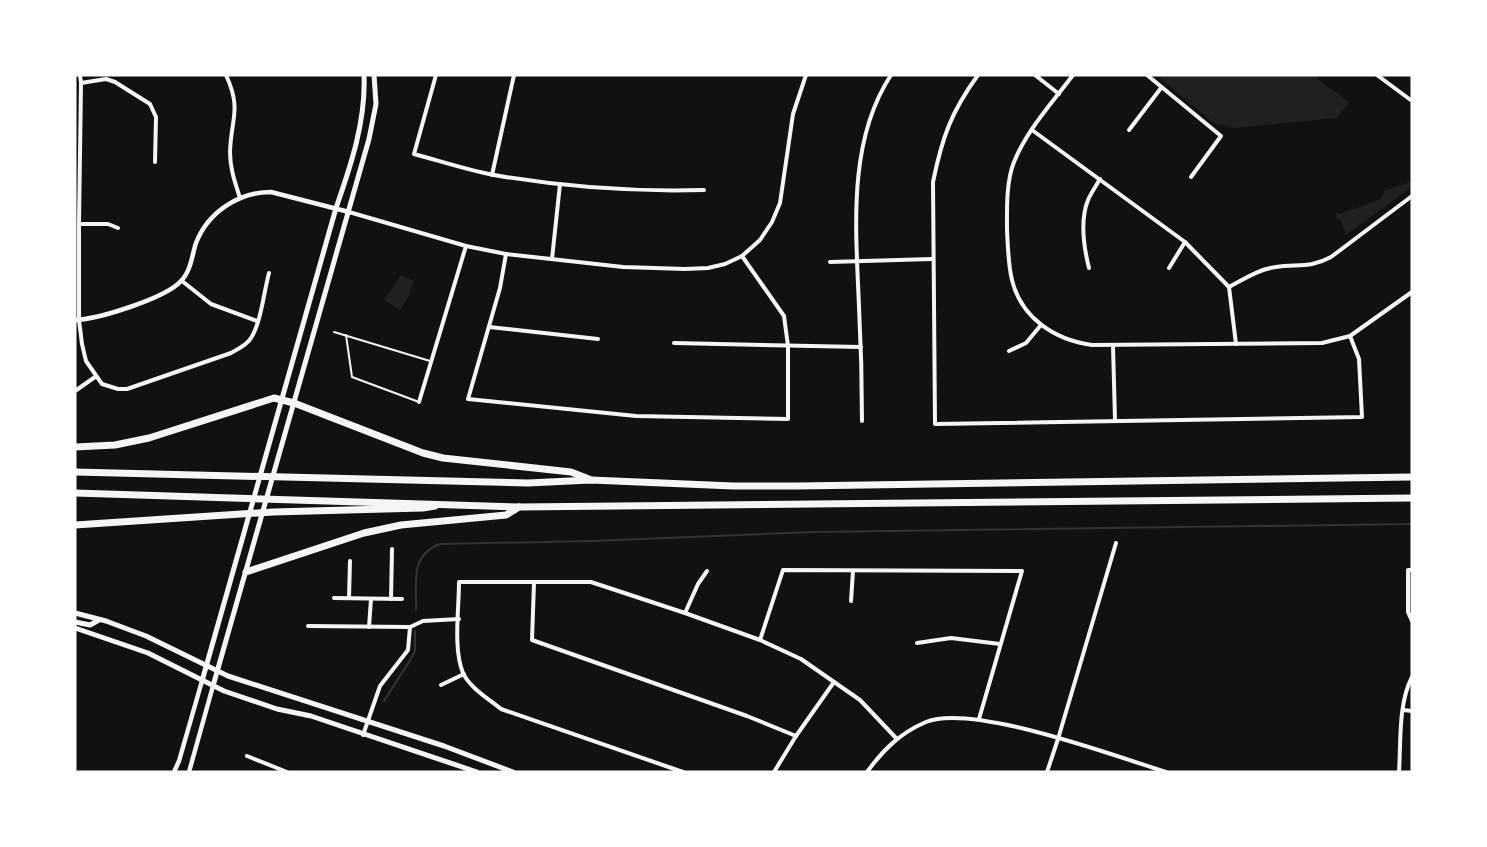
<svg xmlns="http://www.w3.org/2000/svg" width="1487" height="847" font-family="'Open Sans',sans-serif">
<rect width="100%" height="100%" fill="#111"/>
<!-- green -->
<g fill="#202020">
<path d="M1156,75H1312L1349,102L1337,118L1234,128L1214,123Z"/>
<path d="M1412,181V187L1346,235L1341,220L1336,218V212L1339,214L1381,199L1384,191Z"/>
<path d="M401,275L414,281L408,298L400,310L384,300Z"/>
</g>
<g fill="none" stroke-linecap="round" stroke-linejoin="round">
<!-- stream -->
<g stroke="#333" stroke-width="2">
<path d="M416,610C417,582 409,556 440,544L592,541L813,532L1412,524"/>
<path d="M384,701L409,662L415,651V631"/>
</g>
<!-- service -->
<g stroke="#f5f5f5" stroke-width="2">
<path d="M334,332L430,361"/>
<path d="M346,335L352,377L419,402"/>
</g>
<!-- minor -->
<g stroke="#f5f5f5" stroke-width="4">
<path d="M80,75L81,83L79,224V320L82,344L86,361L102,384L118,389H127L231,353C238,349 247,345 251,338C261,323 264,291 269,273"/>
<path d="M226,75C242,110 231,118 230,152C230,169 235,182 240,198"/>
<path d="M436,75L414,154C440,161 467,170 494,175C563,187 633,192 704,190"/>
<path d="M978,75C951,112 942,138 933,182L935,424L1362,417L1359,359L1350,336"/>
<path d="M1035,75L1059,94"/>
<path d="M1073,75C1052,103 1027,130 1014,162C1006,182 1007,209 1007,230C1008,247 1008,264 1012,280C1021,318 1055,340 1092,345L1322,343L1350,336L1412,292"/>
<path d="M1147,75L1221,136L1191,177"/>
<path d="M1377,75L1412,101"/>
<path d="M81,83L106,79L115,82L150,104L156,117L155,162"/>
<path d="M1032,130L1185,242L1229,287L1236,344"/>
<path d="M1129,130L1161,88"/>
<path d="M492,175L514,75"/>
<path d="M349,212L466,246L506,254L623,267L685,269L708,268L725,264L742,256L760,240L772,222L780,203L793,114L806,75"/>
<path d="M79,224H108L118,228"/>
<path d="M506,254L500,288L468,399L636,416L788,419V346L784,316L742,256"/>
<path d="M552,259L560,184"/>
<path d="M830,262L932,259"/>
<path d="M1089,268C1084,248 1080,220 1088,200C1091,193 1096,186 1100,179"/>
<path d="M1169,268L1185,242"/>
<path d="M182,281L211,304L257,321"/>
<path d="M1229,287C1244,279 1259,269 1276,267C1298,264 1311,268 1331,257L1412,196"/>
<path d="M489,327L598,339"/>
<path d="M674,343L861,347"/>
<path d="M1113,346L1115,420"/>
<path d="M1009,351L1026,343L1041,325"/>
<path d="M75,391L95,377"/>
<path d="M419,402L466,246"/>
<path d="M862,421C862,383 861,345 859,307C856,230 847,142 891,75"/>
<path d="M1412,570H1408V612L1412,621"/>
<path d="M534,583L532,640L747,716L796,736"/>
<path d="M334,598L402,599"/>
<path d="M349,598L350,561"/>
<path d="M391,599L392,549"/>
<path d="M851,601L853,571"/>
<path d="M685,613L698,584L707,571"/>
<path d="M308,626L410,627"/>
<path d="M369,627L371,599"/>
<path d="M760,640L783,570L1022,571L979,719"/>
<path d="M917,643L951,638L1000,644"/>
<path d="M441,685L464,674"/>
<path d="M1403,710L1412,711"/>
<path d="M363,735L380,686L408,650L410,627L423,621L459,619"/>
<path d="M247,756L287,772"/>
<path d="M683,772L501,709C489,699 470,688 463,673C453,649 459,609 459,582H591L685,613L760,640L801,659L860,700L896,738"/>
<path d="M774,772L796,736L834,682"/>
<path d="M867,772C883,750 900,733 926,722C972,703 1115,756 1166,772"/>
<path d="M1047,772L1058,739L1116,543"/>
<path d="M1399,772C1401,742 1398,704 1412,677"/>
</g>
<!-- tertiary -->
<g stroke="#f5f5f5" stroke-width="4.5">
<path d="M75,320C99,319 166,298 181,281C191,271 192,255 196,243C208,212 239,192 271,192L349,212"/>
<path d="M174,772L179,761L202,681"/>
<path d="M189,772L213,686"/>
</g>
<!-- secondary -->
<g stroke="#f5f5f5" stroke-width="5">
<path d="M75,613L106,621L146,636L228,676L444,746L513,772"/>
<path d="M75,622L90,625L99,620"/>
<path d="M75,628L148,653L224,691L277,709L311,716L477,772"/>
<path d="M202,681L336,208C351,165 366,121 364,75"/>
<path d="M213,686L369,139L376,104L374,75"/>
</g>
<!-- motorway -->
<g stroke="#f5f5f5" stroke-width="7">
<path d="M75,447L115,445L149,438L274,398L294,403L423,453L443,458L571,472L589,479"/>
<path d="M75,472L528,483L591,480L733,486H798L1412,477"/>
<path d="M75,493L519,507L1412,498"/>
<path d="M75,525L273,512L423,508L435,506"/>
<path d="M246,572L364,533L401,525L506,515L519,507"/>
</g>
</g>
<!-- border -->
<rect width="1487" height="847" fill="none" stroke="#ffffff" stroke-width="153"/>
</svg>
